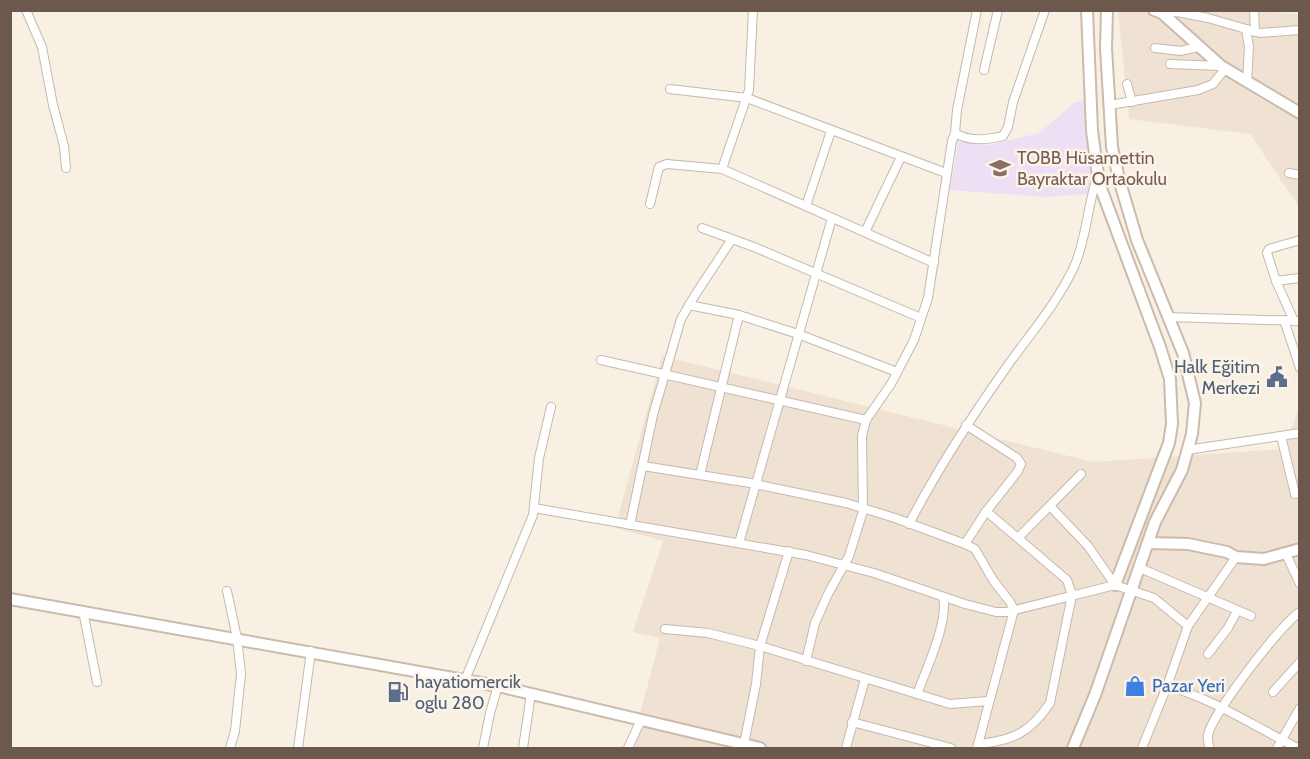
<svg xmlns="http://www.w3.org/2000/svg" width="1310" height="759" font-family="Cabin,sans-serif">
<rect width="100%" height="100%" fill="#f8f0e3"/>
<!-- residential -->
<g fill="#efe2d3">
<path d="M1251,10L1299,14V207L1250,134L1129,119L1118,11Z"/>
<path d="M662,356L1093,462L1284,449L1299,408V748H631L660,638L633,632L663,541L615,528Z"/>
</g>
<!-- education -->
<path fill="#ede0f4" d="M1085,100L1088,108L1093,181L1090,194L1045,197L950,190L958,142L988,145L1039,133L1074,103Z"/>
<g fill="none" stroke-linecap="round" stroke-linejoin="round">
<defs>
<g id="street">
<path d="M26,10L42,47L53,105L64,146L66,168"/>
<path d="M977,10L957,110L955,133C969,142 987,140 1003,136L1008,127L1013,102L1045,10"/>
<path d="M1254,10L1255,32"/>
<path d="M1162,13L1177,12L1208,18L1260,33L1300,30"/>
<path d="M1246,29L1249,47L1247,82"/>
<path d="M1155,48L1180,51L1199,47"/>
<path d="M1170,64L1221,66"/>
<path d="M984,70L998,10"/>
<path d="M1127,84L1132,102"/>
<path d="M670,89L747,98L946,173"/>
<path d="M1110,105L1198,90L1213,84L1225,69"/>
<path d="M722,169L749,90L753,10"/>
<path d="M1289,173L1300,175"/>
<path d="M650,204L659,167L667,164L722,169L934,263"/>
<path d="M806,206L831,131"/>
<path d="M702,228L754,247L921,318"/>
<path d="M865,232L901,157"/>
<path d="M1300,240L1269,249L1267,253L1276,281L1300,278"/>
<path d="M1276,281L1294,321"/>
<path d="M689,305L739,315L798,334L897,372"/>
<path d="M1168,317L1300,321"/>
<path d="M1284,320L1300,368"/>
<path d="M601,360L866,420"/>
<path d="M1281,436L1295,494L1300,493"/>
<path d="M1187,450L1300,433"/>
<path d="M643,466L750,483L846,503L895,518L965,544L975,549L993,580L1010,602L1014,610L977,748"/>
<path d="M700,475L739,315"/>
<path d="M1050,506L1088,546L1115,585"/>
<path d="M534,508L806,555L874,573L965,604L996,612H1007L1115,585L1154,598L1188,626"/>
<path d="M909,524C938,468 972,416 1008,365C1031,333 1057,303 1074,267C1087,238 1087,205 1098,175"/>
<path d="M630,525L653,415L681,319L695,295L732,239"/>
<path d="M1018,538L1081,474"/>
<path d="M739,543L832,218"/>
<path d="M965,544L985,513L1018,471L1021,464L1017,458L966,425"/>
<path d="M1286,554L1300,584"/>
<path d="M1140,568L1251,616"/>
<path d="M227,591L237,638L241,674L235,731L230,748"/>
<path d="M83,611L97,682"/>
<path d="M665,629L708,633L760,646L950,704L988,701"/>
<path d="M1208,654L1228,628L1237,611"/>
<path d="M806,661L815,623L828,594L849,556L863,511L862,436L866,420L891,384L914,340L928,298L952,141L955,133"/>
<path d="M465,680L533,515L539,458L551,407"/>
<path d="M1167,686C1214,699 1255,727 1298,748"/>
<path d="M1273,692L1300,662"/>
<path d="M917,694C926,670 949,621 943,597"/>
<path d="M852,722L951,748"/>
<path d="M744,744L756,684L760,646L789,551"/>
<path d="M980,744C1013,740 1030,733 1050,703L1072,595L1067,580L986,511"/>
<path d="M298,748L311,651"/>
<path d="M483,748L490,713L498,686"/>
<path d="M523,748L531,694"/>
<path d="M628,748L641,720"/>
<path d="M846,748L865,679"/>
<path d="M1142,748L1167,686L1188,626L1236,557"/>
<path d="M1209,748C1209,744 1207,739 1208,735C1212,714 1281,624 1300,612"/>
<path d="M1277,748L1300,708"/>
</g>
<g id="secondary">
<path d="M1087,10L1092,131L1099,183L1160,347L1170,379L1172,424L1169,443L1115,585"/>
<path d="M1154,10L1162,13L1221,66L1300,113"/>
<path d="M1148,543L1188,544L1227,552L1236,557L1264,559L1300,549"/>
<path d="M10,599L498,686L760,748"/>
<path d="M1073,748L1095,695L1155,522L1182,470L1192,434L1195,403L1183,353L1137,240L1119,179L1112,147L1106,48L1107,10"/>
</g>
</defs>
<!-- street casing -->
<use href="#street" stroke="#c7b8ac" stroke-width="10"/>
<!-- secondary casing -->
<use href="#secondary" stroke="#ccbaac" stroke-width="14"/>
<!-- street -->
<use href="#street" stroke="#fff" stroke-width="8"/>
<!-- secondary -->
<use href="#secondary" stroke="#fff" stroke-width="10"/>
</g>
<!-- icons -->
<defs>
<symbol id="school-bare" viewBox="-9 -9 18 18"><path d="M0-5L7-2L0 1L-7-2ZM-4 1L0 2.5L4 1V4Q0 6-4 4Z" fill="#8d6e63" stroke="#fcf4e9" stroke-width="2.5" paint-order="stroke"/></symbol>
<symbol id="civic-bare" viewBox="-9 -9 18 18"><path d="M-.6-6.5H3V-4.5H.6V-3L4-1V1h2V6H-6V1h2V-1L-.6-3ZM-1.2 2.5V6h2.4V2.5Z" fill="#5c6f8a" stroke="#fcf4e9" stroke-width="2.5" paint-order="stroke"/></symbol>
<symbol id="shop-bare" viewBox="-9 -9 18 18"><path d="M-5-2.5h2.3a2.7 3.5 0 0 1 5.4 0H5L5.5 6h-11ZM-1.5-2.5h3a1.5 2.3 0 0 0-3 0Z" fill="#3f7fe0" stroke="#fcf4e9" stroke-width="2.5" paint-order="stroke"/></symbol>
<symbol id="fuel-bare" viewBox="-9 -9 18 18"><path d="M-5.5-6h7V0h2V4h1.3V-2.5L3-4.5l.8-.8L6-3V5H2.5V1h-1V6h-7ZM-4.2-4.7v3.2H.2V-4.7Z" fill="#5c6f8a" stroke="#fcf4e9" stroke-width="2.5" paint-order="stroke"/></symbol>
</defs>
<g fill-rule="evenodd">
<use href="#school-bare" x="985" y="153" width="30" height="30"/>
<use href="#civic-bare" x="1262" y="362" width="30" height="30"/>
<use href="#shop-bare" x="1120" y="671" width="30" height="30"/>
<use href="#fuel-bare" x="383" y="677" width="30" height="30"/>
</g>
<g text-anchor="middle" stroke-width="5" stroke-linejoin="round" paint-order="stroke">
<!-- education labels -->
<g font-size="18" fill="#785e54" stroke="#fcf4e9" text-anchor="start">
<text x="1017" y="164">TOBB Hüsamettin<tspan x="1017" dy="21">Bayraktar Ortaokulu</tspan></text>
</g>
<!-- service labels -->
<g font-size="18" fill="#4e5e75" stroke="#fcf4e9" text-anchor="end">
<text x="1260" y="373">Halk Eğitim<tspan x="1260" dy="21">Merkezi</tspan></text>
<text x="415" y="688" text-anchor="start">hayatiomercik<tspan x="415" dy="21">oglu 280</tspan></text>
</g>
<!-- shop labels -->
<g font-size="18" fill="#366cbe" stroke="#fcf4e9" text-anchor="start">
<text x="1152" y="692">Pazar Yeri</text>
</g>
</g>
<!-- border -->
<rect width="1310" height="759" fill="none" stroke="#6d584d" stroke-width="24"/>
</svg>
